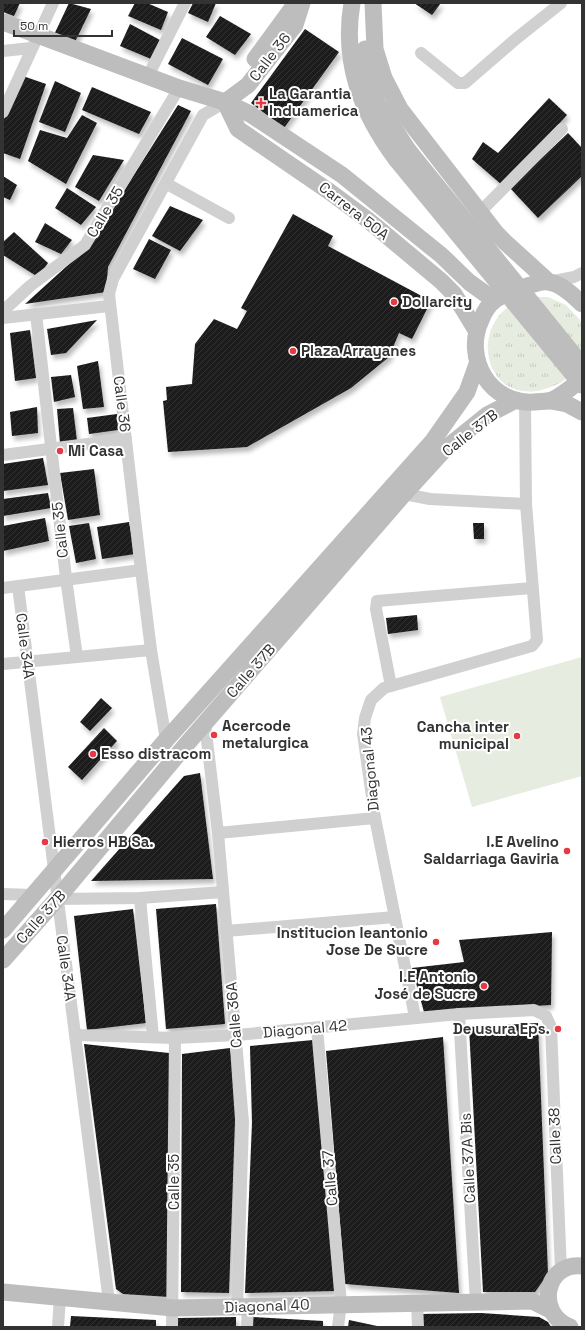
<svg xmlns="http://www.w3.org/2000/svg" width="585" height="1330" font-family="'Space Grotesk',sans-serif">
<defs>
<pattern id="grass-tufts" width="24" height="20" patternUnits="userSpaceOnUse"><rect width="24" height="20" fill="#e6ecdf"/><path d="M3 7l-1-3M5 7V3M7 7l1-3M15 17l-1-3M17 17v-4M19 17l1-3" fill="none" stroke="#c6cbc0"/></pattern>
<pattern id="building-hatch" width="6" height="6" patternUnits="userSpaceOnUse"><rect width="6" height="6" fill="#1a1a1a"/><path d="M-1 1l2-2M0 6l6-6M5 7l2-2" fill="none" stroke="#333"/></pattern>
<filter id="shadow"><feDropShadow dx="2.5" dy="4.5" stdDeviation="2" flood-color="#0004"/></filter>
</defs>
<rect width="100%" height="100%" fill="#fff"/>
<!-- grass -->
<path fill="url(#grass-tufts)" d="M548,297L566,305L580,320C583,327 584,353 582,360C580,365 574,370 571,374C564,382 555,386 545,389C482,408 464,316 527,298C533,296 541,297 548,297Z"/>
<!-- garden -->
<path fill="#e6ecdf" d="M582,657V776L472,807L440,697Z"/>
<!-- building -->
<g fill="url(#building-hatch)" filter="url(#shadow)">
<path d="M3,3H20L14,16L3,12Z"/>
<path d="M69,3L91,9L72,48L52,39Z"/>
<path d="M135,3H147L168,12L161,30L128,16Z"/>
<path d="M193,3H216L208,22L188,13Z"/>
<path d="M414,3H441L432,15Z"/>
<path d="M220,16L251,34L235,55L206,37Z"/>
<path d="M130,24L160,40L151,59L120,46Z"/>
<path d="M305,29L339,52L284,128L251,103Z"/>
<path d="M182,38L223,59L208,85L168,64Z"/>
<path d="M20,75L46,84L20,159L3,153V122Z"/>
<path d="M55,81L81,93L65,132L39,122Z"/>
<path d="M92,87L151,112L139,134L82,110Z"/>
<path d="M549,98L567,115L502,185L472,159L483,142L498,153Z"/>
<path d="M178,105L191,111L108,267L106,292L25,304L89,246Z"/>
<path d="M82,115L97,123L66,184L28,161L40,130L67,138Z"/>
<path d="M568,133L582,148V176L538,218L510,188Z"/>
<path d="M93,155L124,160L99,201L75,187Z"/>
<path d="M3,176L17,185L10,200L3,197Z"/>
<path d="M67,188L96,207L81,225L55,208Z"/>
<path d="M170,206L203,220L180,251L152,236Z"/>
<path d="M293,214L333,236L328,246L431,301L412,339L399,333L389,357L351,388L247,447L168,452L163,401L167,400L166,387L192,384L195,344L214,319L237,329L247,311L241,308Z"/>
<path d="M45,223L72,240L61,254L35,242Z"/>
<path d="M14,232L48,263L38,277L3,255V242Z"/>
<path d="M149,239L171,250L155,279L133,269Z"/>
<path d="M97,320L66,353L51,355L47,329Z"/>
<path d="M30,330L36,378L15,381L10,333Z"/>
<path d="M98,361L104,407L83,409L77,366Z"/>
<path d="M71,375L75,397L54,402L51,377Z"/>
<path d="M37,407L38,433L12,436L10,412Z"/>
<path d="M73,408L77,441L60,443L57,409Z"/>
<path d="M117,414L118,430L89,434L87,418Z"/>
<path d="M43,458L48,485L3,491V464Z"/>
<path d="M94,469L100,515L68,520L60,473Z"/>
<path d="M48,493L51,508L3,516V499Z"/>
<path d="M45,518L49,541L3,551V526Z"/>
<path d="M129,522L135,554L102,559L97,527Z"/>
<path d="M89,523L96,559L76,563L69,526Z"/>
<path d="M473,523H484V539H474Z"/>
<path d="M417,615L418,630L388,634L386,618Z"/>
<path d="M101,698L112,708L90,731L80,722Z"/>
<path d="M104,728L117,741L82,780L68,767Z"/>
<path d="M200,773L213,879L91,881L184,776Z"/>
<path d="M216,904L225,1024L166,1029L156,909Z"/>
<path d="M133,909L146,1023L87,1030L74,916Z"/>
<path d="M552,932L551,1005L424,1012L412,968L464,962L459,940Z"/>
<path d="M538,1023L548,1274L535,1292H483L469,1027Z"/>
<path d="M443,1037L459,1293L345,1284L326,1051Z"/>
<path d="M313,1040L335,1291L245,1293L252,1123L250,1046Z"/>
<path d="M84,1044L169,1053L170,1297L123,1294L116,1289Z"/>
<path d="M230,1048L235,1120L229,1293L181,1292L182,1054Z"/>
<path d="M481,1313L539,1317L548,1322L551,1327H421V1314Z"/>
<path d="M71,1316L156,1320V1327H70Z"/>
<path d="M236,1317V1327H178V1318Z"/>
<path d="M253,1317L323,1321V1327H253Z"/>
<path d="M349,1320L377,1326V1327H348Z"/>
</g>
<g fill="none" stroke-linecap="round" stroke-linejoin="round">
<!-- street -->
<g stroke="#d0d0d0" stroke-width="12">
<path d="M3,51L31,48"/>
<path d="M421,53L458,83H465L517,38L561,3"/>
<path d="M148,76L185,3"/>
<path d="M3,112L53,3"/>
<path d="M167,184L229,218"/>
<path d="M479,213L562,129"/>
<path d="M549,282L574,277L582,273"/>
<path d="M3,311L30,286L85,245L179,88"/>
<path d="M36,314L66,578L77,657"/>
<path d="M3,318L109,306"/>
<path d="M3,455L126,439"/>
<path d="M404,494L430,499L526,504"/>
<path d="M18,586L109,1302"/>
<path d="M3,588L141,570"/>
<path d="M3,664L151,650"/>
<path d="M391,686L376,609L377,601L532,588"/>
<path d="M205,724L218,833L243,1122L237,1308"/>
<path d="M166,740L151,650L141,570L109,294L113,279L203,115L225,102"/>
<path d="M218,833L375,818"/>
<path d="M3,894L33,895"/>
<path d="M140,898L153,1037"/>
<path d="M57,899L140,898L223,892"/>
<path d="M226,931L395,917"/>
<path d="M459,1014L476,1303"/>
<path d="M415,1017L375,818L363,734L365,718L371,700L384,688L532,646L537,640L526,504L525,402"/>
<path d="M317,1028L341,1303L338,1327"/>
<path d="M75,1035L175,1038L237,1035L459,1014L534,1010L546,1016L551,1027L561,1271"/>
<path d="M417,1303L418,1327"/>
<path d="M58,1327L60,1297"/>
<path d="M172,1327L175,1038"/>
<path d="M247,1327L248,1308"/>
</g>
<!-- secondary -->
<g stroke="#bdbdbd" stroke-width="17">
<path d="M352,3C342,62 361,112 396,159"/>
<path d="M373,3L375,49L384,78L400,109L496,233L506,243L549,282"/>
<path d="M3,22L179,88L225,102L250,114L342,175L441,255L469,282L494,300"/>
<path d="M365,49L377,102L408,150"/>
<path d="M255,59L296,3"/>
<path d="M225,102L238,129L330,192L368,220L441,281L454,294L476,330"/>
<path d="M225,102L248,85L295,25L302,3"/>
<path d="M582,304C574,296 562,284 549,282C542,281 529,285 523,288C513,291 503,294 495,300C488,305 484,312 481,320C463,358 490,405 534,402C540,401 547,402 552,400C563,395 573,386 582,379"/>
<path d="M551,401L567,404L582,412"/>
<path d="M3,930L166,740L432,442L467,392L477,364"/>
<path d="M3,960L57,899L185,746L404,494L446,448L487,415L516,400"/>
<path d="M3,1292L173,1308L532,1301L550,1310"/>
<path d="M570,1327C535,1313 545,1262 582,1266"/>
</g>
<!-- secondary-bridge -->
<g stroke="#bdbdbd" stroke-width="17">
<path d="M408,150L582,365"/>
<path d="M396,159L582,385"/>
</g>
</g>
<!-- markers -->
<g fill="#e63946" stroke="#fff" stroke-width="1.5">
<path d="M259 97h4v4h4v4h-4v4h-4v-4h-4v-4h4z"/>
<circle cx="394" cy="302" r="4"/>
<circle cx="293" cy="351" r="4"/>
<circle cx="60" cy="451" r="4"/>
<circle cx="214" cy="735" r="4"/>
<circle cx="517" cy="736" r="4"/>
<circle cx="93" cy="754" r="4"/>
<circle cx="45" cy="842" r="4"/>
<circle cx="567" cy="851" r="4"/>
<circle cx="436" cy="942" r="4"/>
<circle cx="484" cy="986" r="4"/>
<circle cx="558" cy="1029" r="4"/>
</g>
<g text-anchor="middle" stroke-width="4" stroke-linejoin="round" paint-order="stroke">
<!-- street labels -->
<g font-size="15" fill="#333" stroke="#fff">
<text transform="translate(270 57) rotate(-52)" y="5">Calle 36</text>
<text transform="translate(354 211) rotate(38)" y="5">Carrera 50A</text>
<text transform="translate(105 212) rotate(-59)" y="5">Calle 35</text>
<text transform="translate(122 404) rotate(83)" y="5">Calle 36</text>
<text transform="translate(470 433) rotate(-38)" y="5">Calle 37B</text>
<text transform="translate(60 530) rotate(-96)" y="5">Calle 35</text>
<text transform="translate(25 646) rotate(83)" y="5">Calle 34A</text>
<text transform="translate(251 671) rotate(-49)" y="5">Calle 37B</text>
<text transform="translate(370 769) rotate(-95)" y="5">Diagonal 43</text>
<text transform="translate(41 917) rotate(-48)" y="5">Calle 37B</text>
<text transform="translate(66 968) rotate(82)" y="5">Calle 34A</text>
<text transform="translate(234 1015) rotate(-95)" y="5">Calle 36A</text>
<text transform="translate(305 1029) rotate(-5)" y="5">Diagonal 42</text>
<text transform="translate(555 1136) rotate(-92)" y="5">Calle 38</text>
<text transform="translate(468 1158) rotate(-93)" y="5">Calle 37A Bis</text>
<text transform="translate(330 1178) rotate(-95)" y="5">Calle 37</text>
<text transform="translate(174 1182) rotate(-90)" y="5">Calle 35</text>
<text transform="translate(267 1306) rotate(-2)" y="5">Diagonal 40</text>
</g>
<!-- poi labels -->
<g font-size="15" font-weight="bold" fill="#333" stroke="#fff" text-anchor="start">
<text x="269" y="99">La Garantia<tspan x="269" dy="17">Induamerica</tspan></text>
<text x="402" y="307">Dollarcity</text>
<text x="301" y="356">Plaza Arrayanes</text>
<text x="68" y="456">Mi Casa</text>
<text x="222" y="731">Acercode<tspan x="222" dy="17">metalurgica</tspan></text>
<text x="509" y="732" text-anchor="end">Cancha inter<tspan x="509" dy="17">municipal</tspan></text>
<text x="101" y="759">Esso distracom</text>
<text x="53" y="847">Hierros HB Sa.</text>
<text x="559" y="847" text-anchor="end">I.E Avelino<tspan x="559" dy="17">Saldarriaga Gaviria</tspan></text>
<text x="428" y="938" text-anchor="end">Institucion Ieantonio<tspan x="428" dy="17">Jose De Sucre</tspan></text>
<text x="476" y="982" text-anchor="end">I.E Antonio<tspan x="476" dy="17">José de Sucre</tspan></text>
<text x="550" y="1034" text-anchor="end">De usura Eps.</text>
</g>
</g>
<!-- border -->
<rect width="585" height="1330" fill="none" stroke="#333333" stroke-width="8"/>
<!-- scale -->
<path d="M14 30v6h98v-6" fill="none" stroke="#333333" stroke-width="2"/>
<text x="20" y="30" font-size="12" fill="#333333" stroke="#ffffff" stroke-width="3" paint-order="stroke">50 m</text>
</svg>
